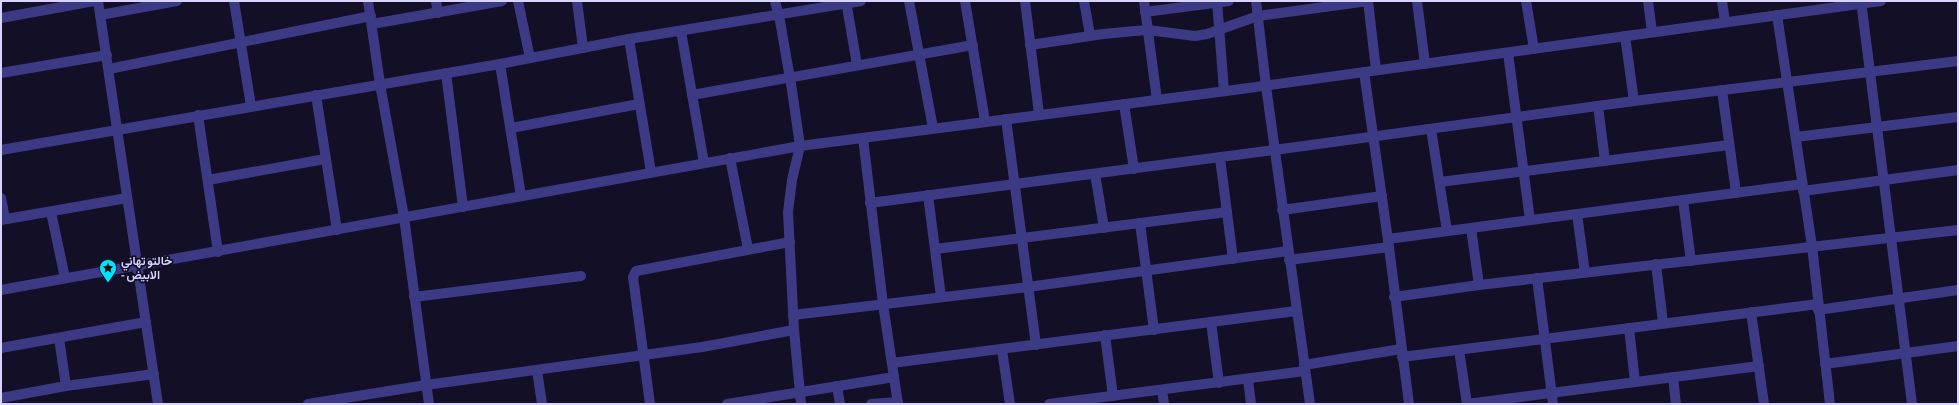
<svg xmlns="http://www.w3.org/2000/svg" width="1959" height="405" font-family="'Alegreya Sans',Vazirmatn,sans-serif">
<rect width="100%" height="100%" fill="#130f26"/>
<g fill="none" stroke-linecap="round" stroke-linejoin="round">
<!-- minor -->
<g stroke="#3d3a85" stroke-width="10">
<path d="M98,1L158,404"/>
<path d="M234,1L251,106"/>
<path d="M368,1L380,84L404,217L429,404"/>
<path d="M436,1L438,13"/>
<path d="M518,1L530,58"/>
<path d="M577,1L583,48"/>
<path d="M846,1L857,65"/>
<path d="M909,1L933,128"/>
<path d="M965,1L985,121"/>
<path d="M1025,1L1039,114"/>
<path d="M1084,1L1090,35"/>
<path d="M1144,1L1157,100"/>
<path d="M1217,1L1224,91"/>
<path d="M1256,1L1266,86L1310,404"/>
<path d="M1368,1L1376,70"/>
<path d="M1417,1L1425,64"/>
<path d="M1526,1L1534,49"/>
<path d="M1648,1L1652,32"/>
<path d="M1722,1L1725,22"/>
<path d="M1861,1L1912,404"/>
<path d="M1145,12L1229,1"/>
<path d="M100,15L177,1"/>
<path d="M1777,15L1812,246L1830,404"/>
<path d="M1,18L94,1"/>
<path d="M372,24L502,1"/>
<path d="M681,31L704,163"/>
<path d="M1625,36L1634,101"/>
<path d="M629,39L651,172"/>
<path d="M1030,45L1103,34L1135,31L1148,30L1195,36L1207,34L1258,16L1368,1"/>
<path d="M1508,53L1530,220"/>
<path d="M500,64L521,196"/>
<path d="M109,69L371,16"/>
<path d="M1364,72L1389,247L1409,404"/>
<path d="M1,73L107,55"/>
<path d="M446,73L463,207"/>
<path d="M1722,90L1736,193"/>
<path d="M316,95L337,230"/>
<path d="M692,95L973,45"/>
<path d="M1124,104L1134,169"/>
<path d="M1598,106L1605,161"/>
<path d="M198,115L218,252"/>
<path d="M1006,119L1036,345"/>
<path d="M511,128L639,104"/>
<path d="M1431,129L1447,231"/>
<path d="M1796,137L1958,117"/>
<path d="M863,138L883,304L898,404"/>
<path d="M1,150L500,64L629,39L861,1"/>
<path d="M730,158L748,249"/>
<path d="M1220,158L1233,259"/>
<path d="M1095,174L1104,228"/>
<path d="M208,180L325,159"/>
<path d="M1440,182L1729,145"/>
<path d="M1803,191L1958,170"/>
<path d="M928,195L941,297"/>
<path d="M1,198L5,219"/>
<path d="M1683,200L1691,261"/>
<path d="M870,203L1274,150L1634,101L1958,61"/>
<path d="M1282,210L1382,196"/>
<path d="M51,212L65,278"/>
<path d="M1577,214L1585,273"/>
<path d="M1,220L127,198"/>
<path d="M1140,223L1154,330"/>
<path d="M1471,228L1479,285"/>
<path d="M1388,239L1802,184"/>
<path d="M935,249L1227,212"/>
<path d="M1289,260L1389,247"/>
<path d="M1656,264L1663,323"/>
<path d="M1537,278L1553,404"/>
<path d="M1,290L800,146L792,90L780,21L775,1"/>
<path d="M414,297L581,276"/>
<path d="M1394,297L1479,285L1958,230"/>
<path d="M1818,310L1958,290"/>
<path d="M1751,312L1764,404"/>
<path d="M793,315L1028,287L1288,251"/>
<path d="M1211,322L1219,383"/>
<path d="M1629,328L1635,382"/>
<path d="M1105,335L1113,396"/>
<path d="M59,338L66,386"/>
<path d="M1,348L146,322"/>
<path d="M1002,350L1010,404"/>
<path d="M1459,350L1467,404"/>
<path d="M1402,357L1818,304"/>
<path d="M892,363L1296,311"/>
<path d="M1825,364L1958,346"/>
<path d="M1304,365L1401,349"/>
<path d="M537,370L542,404"/>
<path d="M1673,377L1676,404"/>
<path d="M1248,379L1251,404"/>
<path d="M837,386L840,404"/>
<path d="M1162,390L1164,404"/>
<path d="M1,398L66,386L154,374"/>
<path d="M308,404L426,385L702,347L794,330"/>
<path d="M650,404L633,277L636,271L790,242"/>
<path d="M727,404L894,377"/>
<path d="M801,404L794,330L788,212L792,180L800,146L1234,90L1881,1"/>
<path d="M871,404L898,402"/>
<path d="M1049,404L1305,371"/>
<path d="M1467,404L1759,366"/>
</g>
</g>
<!-- icons -->
<defs>
<symbol id="sight-pin" viewBox="-11 -11 22 30"><path d="M0 17L-7.5 6A9.5 9.5 0 1 1 7.5 6Z" fill="#00e5ff" stroke="#130f26"/><path d="M0-6L1.8-2.2L6-1.7L2.9 1.2L3.7 5.4L0 3.3L-3.7 5.4L-2.9 1.2L-6-1.7L-1.8-2.2Z" fill="#111"/></symbol>
</defs>
<g fill-rule="evenodd">
<use href="#sight-pin" x="98" y="258" width="20" height="27"/>
</g>
<g text-anchor="middle" stroke-width="3.5" stroke-linejoin="round" paint-order="stroke">
<!-- poi labels -->
<g font-size="12" font-weight="bold" fill="#d9d4ff" stroke="#130f26" text-anchor="start">
<text x="121" y="265">خالتو تهاني<tspan x="121" dy="14">- الابيض</tspan></text>
</g>
</g>
<!-- border -->
<rect width="1959" height="405" fill="none" stroke="#d9d4ff" stroke-width="4"/>
</svg>
